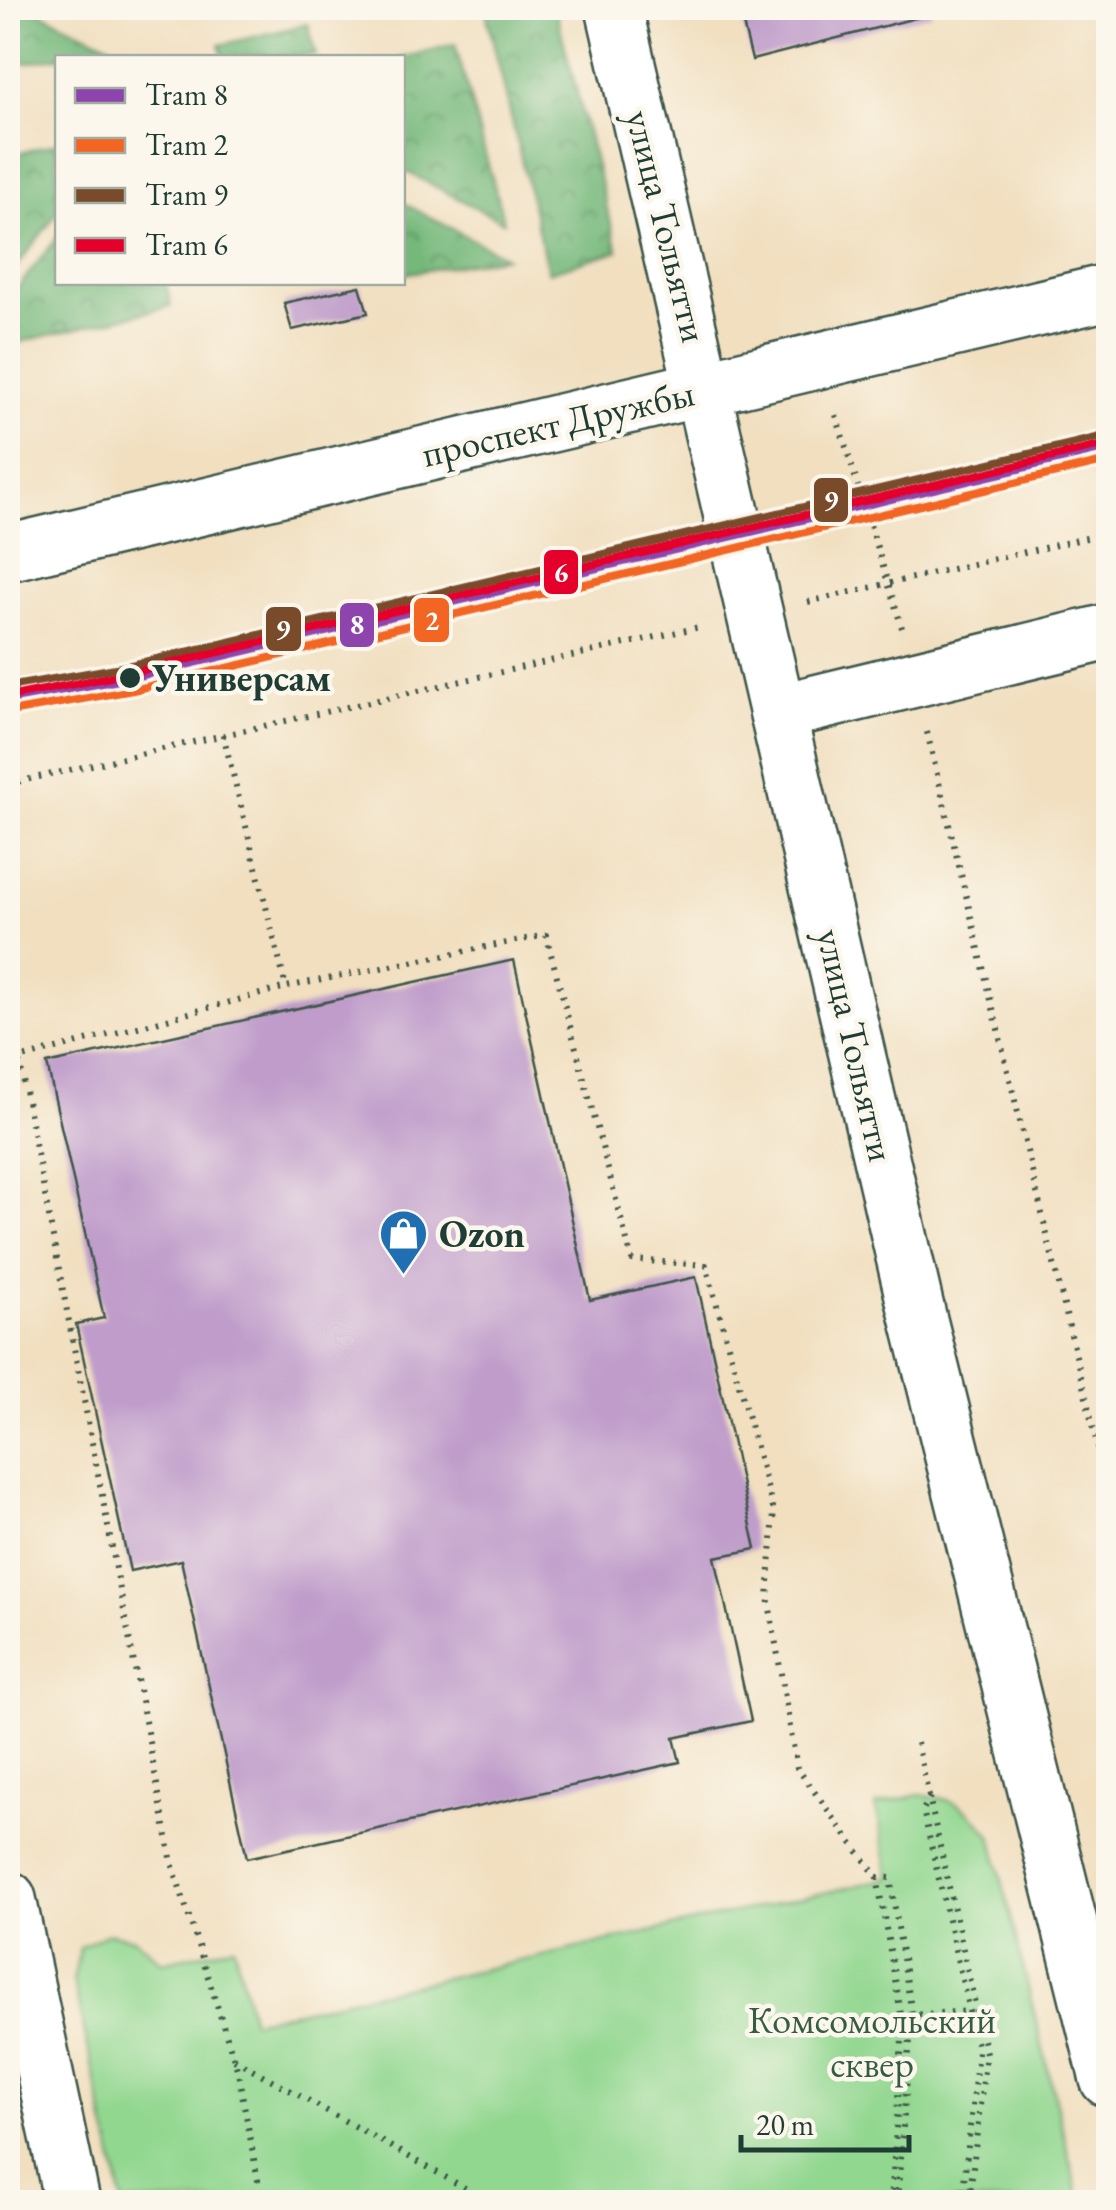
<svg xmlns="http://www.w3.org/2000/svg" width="1116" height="2210" font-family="'EB Garamond',serif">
<defs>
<pattern id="forest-crowns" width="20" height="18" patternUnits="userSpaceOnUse" patternTransform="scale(2.5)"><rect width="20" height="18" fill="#75b87a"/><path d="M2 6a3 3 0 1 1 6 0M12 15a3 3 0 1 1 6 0" fill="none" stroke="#5f9765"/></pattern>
</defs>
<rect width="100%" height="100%" fill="#fbf7ec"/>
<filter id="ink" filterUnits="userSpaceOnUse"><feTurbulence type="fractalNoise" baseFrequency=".01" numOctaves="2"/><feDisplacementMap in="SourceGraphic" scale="20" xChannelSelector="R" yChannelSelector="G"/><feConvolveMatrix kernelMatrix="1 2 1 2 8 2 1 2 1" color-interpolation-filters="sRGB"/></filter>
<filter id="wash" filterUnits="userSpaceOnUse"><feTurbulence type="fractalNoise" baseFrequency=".0048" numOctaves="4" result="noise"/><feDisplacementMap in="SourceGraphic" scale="40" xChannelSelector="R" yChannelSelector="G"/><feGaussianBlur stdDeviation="2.25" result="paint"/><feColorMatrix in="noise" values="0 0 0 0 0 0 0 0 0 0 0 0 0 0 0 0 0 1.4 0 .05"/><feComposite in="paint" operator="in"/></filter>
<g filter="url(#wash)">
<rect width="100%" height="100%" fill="#f1dfc0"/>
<!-- forest -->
<g fill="url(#forest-crowns)" stroke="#4a7a57" stroke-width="2.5">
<path d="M8,8H31L114,47L8,66Z"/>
<path d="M485,8H555L618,251L548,272Z"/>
<path d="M308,24L316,55L223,57L220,45Z"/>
<path d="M455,44L504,222L403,170L402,58Z"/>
<path d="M57,143V213L8,278V156Z"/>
<path d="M403,203L506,257L403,274Z"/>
<path d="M57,238L58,282L166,283L171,306L8,345V300Z"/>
</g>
<!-- park -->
<path fill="#92d790" stroke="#588a62" stroke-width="2.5" d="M919,1795C957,1798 966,1807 991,1835L1080,2202H123L73,1981L80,1947L108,1933L135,1939L162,1962L234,1946L252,2021L890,1878L876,1805Z"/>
<g id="blocks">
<!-- building -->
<g fill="#bf9cca">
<path d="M739,8H930L931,14L752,60Z"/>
<path d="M360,286L368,313L292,330L284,303Z"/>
<path d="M514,960L590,1300L696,1277L756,1549L715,1557L751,1721L674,1738L680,1762L247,1858L181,1560L130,1571L76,1324L104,1318L47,1064Z"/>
</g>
</g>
</g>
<g filter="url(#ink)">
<use href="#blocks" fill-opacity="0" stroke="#3e5549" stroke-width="2.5"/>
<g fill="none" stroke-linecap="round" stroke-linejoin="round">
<defs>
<path id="minor" d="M779,712L1108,632"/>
<g id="tertiary">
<path d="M614,8L915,1304L1108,2079"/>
<path d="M8,1899L72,2202"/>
</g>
<path id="secondary" d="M8,553L1108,292"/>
</defs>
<!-- minor casing -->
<use href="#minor" stroke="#3e5549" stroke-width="60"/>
<!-- tertiary casing -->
<use href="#tertiary" stroke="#3e5549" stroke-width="60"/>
<!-- secondary casing -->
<use href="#secondary" stroke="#3e5549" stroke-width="60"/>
<!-- path -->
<g stroke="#3e5549" stroke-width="6" stroke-dasharray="2.5 8" stroke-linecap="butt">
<path d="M836,415L902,628"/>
<path d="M808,602L1108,533"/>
<path d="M927,732L1108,1490"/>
<path d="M223,734L286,987L546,935L632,1260L706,1265L774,1512L768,1597L797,1768L877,1877L903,2025L891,2202"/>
<path d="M8,784L704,626"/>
<path d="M917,1743L986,2053L969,2202"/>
<path d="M930,1797L923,1810L978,2050L962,2202"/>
<path d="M877,1877L890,1878L912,2014L897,2202"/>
<path d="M908,2015L971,2011"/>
<path d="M234,2059L490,2202"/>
<path d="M262,2202L238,2072L172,1863L19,1059L286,987"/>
</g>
<!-- minor -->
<use href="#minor" stroke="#fff" stroke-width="55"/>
<!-- tertiary -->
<use href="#tertiary" stroke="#fff" stroke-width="55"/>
<!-- secondary -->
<use href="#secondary" stroke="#fff" stroke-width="55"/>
<defs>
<path id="tram-1" d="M8,700L130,678L1108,448"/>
<path id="tram-2" d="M10,712L133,690L1108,461"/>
<path id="tram-3" d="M8,687L127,666L1105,436"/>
<path id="tram-4" d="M13,696L130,673L1108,444"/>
</defs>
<!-- tram-1 casing -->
<use href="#tram-1" stroke="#fbf7ec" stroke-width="15"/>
<!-- tram-2 casing -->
<use href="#tram-2" stroke="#fbf7ec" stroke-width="15"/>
<!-- tram-3 casing -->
<use href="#tram-3" stroke="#fbf7ec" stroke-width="15"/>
<!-- tram-4 casing -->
<use href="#tram-4" stroke="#fbf7ec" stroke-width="15"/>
<!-- tram-1 -->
<use href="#tram-1" stroke="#8e44ad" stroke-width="8"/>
<!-- tram-2 -->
<use href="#tram-2" stroke="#f26522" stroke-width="8"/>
<!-- tram-3 -->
<use href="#tram-3" stroke="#7a4b2a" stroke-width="8"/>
<!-- tram-4 -->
<use href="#tram-4" stroke="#e4002b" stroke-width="8"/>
</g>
</g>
<!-- icons -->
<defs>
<symbol id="shop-pin" viewBox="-11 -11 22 30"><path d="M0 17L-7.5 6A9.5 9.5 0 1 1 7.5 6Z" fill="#1f6fb2" stroke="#fbf7ec"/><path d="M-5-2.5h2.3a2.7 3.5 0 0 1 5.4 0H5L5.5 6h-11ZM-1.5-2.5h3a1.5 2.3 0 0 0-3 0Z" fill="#fff"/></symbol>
</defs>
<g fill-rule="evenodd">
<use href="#shop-pin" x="376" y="1206" width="55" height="75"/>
</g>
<!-- markers -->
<circle fill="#1f3d34" stroke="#fbf7ec" stroke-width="4" cx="130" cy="678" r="12"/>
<g text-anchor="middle" stroke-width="9" stroke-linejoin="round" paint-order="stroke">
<!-- street labels -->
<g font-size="38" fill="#1f3d34" stroke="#fbf7ec">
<text transform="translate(667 226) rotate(76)" y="13">улица Тольятти</text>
<text transform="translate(558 423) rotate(-13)" y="13">проспект Дружбы</text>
<text transform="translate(856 1045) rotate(77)" y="13">улица Тольятти</text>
</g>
<!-- stop labels -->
<g font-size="38" font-weight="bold" fill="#1f3d34" stroke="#fbf7ec" text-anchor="start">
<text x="152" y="691">Универсам</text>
</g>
<!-- poi labels -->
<g font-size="38" font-weight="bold" fill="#1f3d34" stroke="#fbf7ec" text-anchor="start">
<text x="439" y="1247">Ozon</text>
</g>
<!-- park labels -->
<g font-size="38" fill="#365c46" stroke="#fbf7ec">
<text x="872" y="2033">Комсомольский<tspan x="872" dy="44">сквер</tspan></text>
</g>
</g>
<g stroke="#fbf7ec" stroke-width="4">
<rect x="812" y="476" width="38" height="48" rx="10" fill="#7a4b2a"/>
<rect x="542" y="548" width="38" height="48" rx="10" fill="#e4002b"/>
<rect x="412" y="596" width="39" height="48" rx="10" fill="#f26522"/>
<rect x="338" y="601" width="38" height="48" rx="10" fill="#8e44ad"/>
<rect x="264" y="605" width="39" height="48" rx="10" fill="#7a4b2a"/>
</g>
<g font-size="28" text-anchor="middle" font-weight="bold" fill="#fff">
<text x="831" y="510">9</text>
<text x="561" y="582">6</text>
<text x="432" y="630">2</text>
<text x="357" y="634">8</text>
<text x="283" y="639">9</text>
</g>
<!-- margin -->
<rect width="1116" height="2210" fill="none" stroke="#fbf7ec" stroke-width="40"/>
<!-- legend -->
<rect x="55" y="55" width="350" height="230" fill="#fbf7ec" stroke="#a3ada2" stroke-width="2.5"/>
<rect x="75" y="88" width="50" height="15" fill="#8e44ad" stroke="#a3ada2" stroke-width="2.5"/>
<text x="145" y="105" font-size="30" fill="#1f3d34">Tram 8</text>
<rect x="75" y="138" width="50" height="15" fill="#f26522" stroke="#a3ada2" stroke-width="2.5"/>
<text x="145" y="155" font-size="30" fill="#1f3d34">Tram 2</text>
<rect x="75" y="188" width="50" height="15" fill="#7a4b2a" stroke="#a3ada2" stroke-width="2.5"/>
<text x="145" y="205" font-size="30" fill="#1f3d34">Tram 9</text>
<rect x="75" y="238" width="50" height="15" fill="#e4002b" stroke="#a3ada2" stroke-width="2.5"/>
<text x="145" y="255" font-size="30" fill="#1f3d34">Tram 6</text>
<!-- scale -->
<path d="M741 2135v15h168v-15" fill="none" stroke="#1f3d34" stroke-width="5"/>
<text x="756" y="2135" font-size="30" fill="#1f3d34" stroke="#fbf7ec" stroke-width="8" paint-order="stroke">20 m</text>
</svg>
